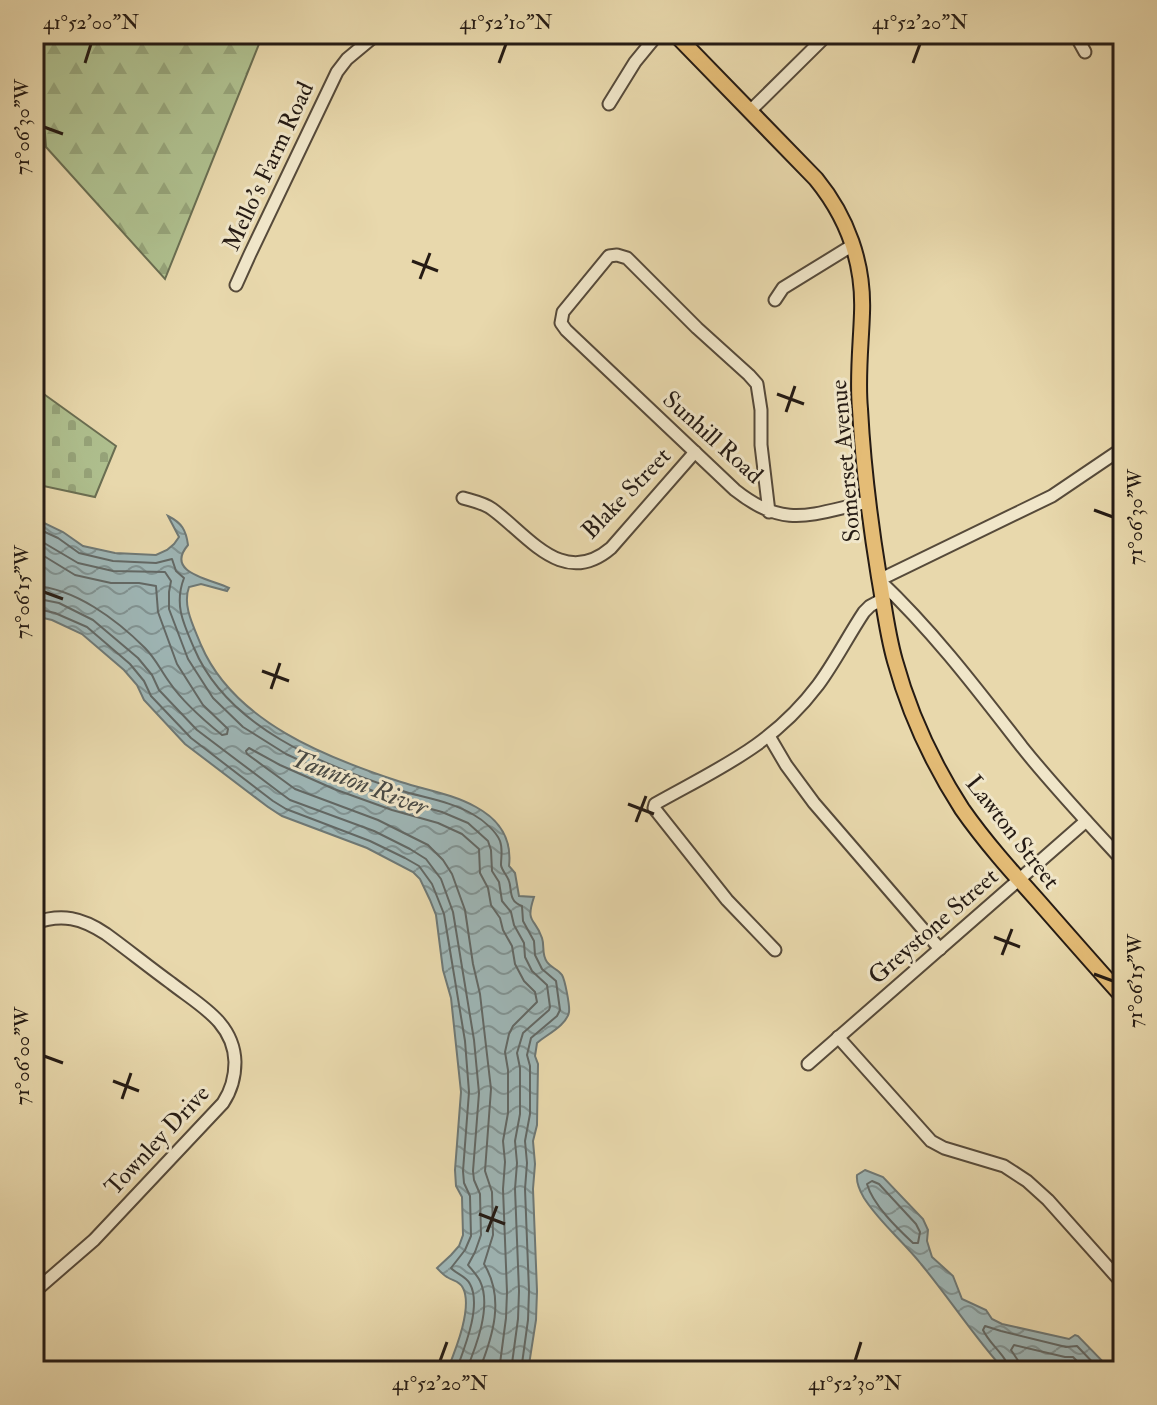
<svg xmlns="http://www.w3.org/2000/svg" width="1157" height="1405" font-family="'IM FELL Double Pica',serif">
<defs>
<pattern id="forest-firs" width="22" height="20" patternUnits="userSpaceOnUse" patternTransform="scale(2)"><rect width="22" height="20" fill="#afc08f"/><path d="M5 1l3.5 6h-7zM16 11l3.5 6h-7z" fill="#96a47a"/></pattern>
<pattern id="cemetery-stones" width="16" height="16" patternUnits="userSpaceOnUse" patternTransform="scale(2)"><rect width="16" height="16" fill="#afc08f"/><path d="M2 7V4a2 2 0 0 1 4 0v3zM10 15v-3a2 2 0 0 1 4 0v3z" fill="#96a47a"/></pattern>
<pattern id="water-waves" width="16" height="10" patternUnits="userSpaceOnUse" patternTransform="scale(2)"><rect width="16" height="10" fill="#9eb6b6"/><path d="M0 5q4-4 8 0t8 0" fill="none" stroke="#819393"/></pattern>
</defs>
<rect width="100%" height="100%" fill="#e8d8ac"/>
<filter id="stains"><feTurbulence type="fractalNoise" baseFrequency=".0025" numOctaves="4"/><feColorMatrix values="0 0 0 0 .2 0 0 0 0 .09 0 0 0 0 .02 0 0 0 .5 -.17"/></filter>
<radialGradient id="worn" r=".72"><stop offset=".6" stop-color="#630" stop-opacity="0"/><stop offset="1" stop-color="#630" stop-opacity=".3"/></radialGradient>
<!-- forest -->
<path fill="url(#forest-firs)" stroke="#6a6e52" stroke-width="2" d="M37,34H263L165,279L46,147Z"/>
<!-- cemetery -->
<path fill="url(#cemetery-stones)" stroke="#6a6e52" stroke-width="2" d="M34,387L116,446L95,497L34,484Z"/>
<!-- water -->
<g fill="url(#water-waves)" stroke="#6e7875" stroke-width="2">
<path d="M168,516C182,523 186,530 188,545C164,573 211,579 229,588L227,591L201,584L189,587C182,606 194,627 201,645C234,722 327,758 401,782C426,790 453,794 476,807C500,820 512,840 509,866L515,873L519,896L534,897C525,924 535,917 542,938C545,947 541,953 547,962C551,968 558,969 562,975C565,980 570,1006 569,1012C567,1025 546,1035 537,1043L535,1056L538,1064L537,1125L533,1141L535,1164L533,1189L537,1291L536,1320L528,1371H447C455,1351 473,1308 463,1288C460,1281 453,1281 447,1277C443,1275 440,1271 437,1268L451,1255L459,1246L463,1235L462,1197L456,1186L455,1170L461,1092L451,998L443,970L436,915L430,900L420,879L413,872L367,848L282,816L268,807L185,744L144,700L137,685L124,670L82,634L52,620L34,616V518L63,532L83,546L115,553L156,555L167,550L174,544L179,537Z"/>
<path d="M865,1170L883,1177L923,1219L928,1230L927,1241L932,1257L953,1276L962,1299L986,1310L992,1319L1002,1324L1069,1339L1075,1335L1078,1336L1109,1368L1115,1371H1005C974,1337 950,1299 921,1264C903,1241 880,1223 864,1198C860,1191 856,1183 857,1175Z"/>
</g>
<g fill="none" stroke-linecap="round" stroke-linejoin="round">
<!-- shore -->
<g stroke="#626865" stroke-width="2">
<path d="M34,527L58,538L79,553L113,561L156,563L172,559L176,571L184,578C174,604 183,623 194,648C227,727 322,765 399,790C424,798 451,801 474,815C483,820 496,831 500,841C503,849 501,857 501,865C502,871 507,875 509,881C511,886 510,894 513,899C514,902 519,905 522,906L523,921L534,941L535,955L542,969L556,981L560,1010L557,1016L531,1038L527,1055L530,1066V1114L525,1141L527,1163L525,1189L529,1291L528,1320L521,1371"/>
<path d="M34,537L78,563L113,571L165,572L171,581L169,592V609L188,659L213,698L243,727L286,754L338,778L395,799L442,812L468,823L488,841L491,850L492,871L499,882L502,901L511,912L514,925L524,943L525,957L532,971L547,985L550,1007L549,1010L523,1033L517,1053L520,1068V1114L515,1141L517,1163L515,1189L519,1291L518,1319L511,1371"/>
<path d="M34,550L75,575L111,583H139L156,586L158,612L177,664L203,705L228,729L227,734L222,735C206,722 182,701 170,683C161,671 156,659 145,648C117,620 75,588 34,586"/>
<path d="M34,598L59,603L93,620L138,658L152,675L159,690L197,730L279,792L290,800L374,831L410,849L426,859L441,879L453,912L474,1040L479,1093L473,1171L474,1180L480,1194L481,1235L475,1252L468,1265C472,1270 477,1275 480,1281C492,1306 476,1347 466,1371"/>
<path d="M34,608L55,613L87,627L130,664L144,681L151,696L191,738L273,801L286,809L370,841L405,858L419,866L432,884L444,914L465,1041L469,1092L463,1171L464,1183L470,1196L471,1236L465,1250L451,1268C456,1274 466,1276 470,1284C482,1306 464,1349 456,1371"/>
<path d="M872,1181L879,1184L916,1224L920,1232L918,1243H913C897,1228 873,1205 867,1184Z"/>
<path d="M479,1371C493,1336 505,1298 484,1264L493,1235L492,1192L485,1171L491,1089L480,994L473,964L465,910L452,874L443,860L428,845L378,820L295,789L247,754L246,751L249,748L280,765L334,789L392,810L438,823L462,834L479,849L480,873L488,888L491,905L500,918L503,930L512,946L515,964L524,981L535,992L537,1002L513,1026L509,1034L505,1052L508,1070V1113L503,1141L505,1162L503,1189L507,1292L506,1318L499,1371"/>
<path d="M1010,1371C1007,1356 990,1345 983,1330L985,1326L1001,1331L1066,1347L1077,1346L1101,1371"/>
<path d="M1020,1371L1019,1362L1011,1350L1014,1345L1065,1357H1073L1087,1371"/>
</g>
<defs>
<g id="minor">
<path d="M1075,34L1085,52"/>
<path d="M609,104L635,62L658,34"/>
<path d="M750,111L828,34"/>
<path d="M236,285L250,254L337,72L347,59L377,34"/>
<path d="M775,300L783,288L853,245"/>
<path d="M1123,448L1052,496L879,580C933,631 977,689 1022,747C1054,787 1089,824 1123,861"/>
<path d="M463,498C473,501 484,503 492,509C528,535 563,589 611,548L695,452"/>
<path d="M769,512L761,445V410L757,384L749,375L697,328L627,258L617,255L609,256L563,312L561,323L566,330L735,490C785,530 811,514 868,502"/>
<path d="M769,736L786,765L814,803L940,949"/>
<path d="M34,923C62,913 82,918 106,934C128,950 149,967 171,983C199,1005 234,1022 235,1062C235,1077 231,1091 223,1103L94,1240L34,1292"/>
<path d="M775,950L727,900L654,808L655,804C719,768 772,746 818,685C835,662 848,636 864,612L870,606L883,599"/>
<path d="M838,1037L931,1141L944,1148L1004,1166L1027,1181L1048,1200L1123,1284"/>
<path d="M808,1064L1086,821"/>
</g>
<path id="major" d="M675,34L816,179C847,217 864,263 862,313C861,345 857,377 860,409C863,466 870,522 879,577C884,605 887,633 895,661C909,712 933,764 962,809C985,842 1012,872 1039,902C1067,934 1095,966 1123,997"/>
</defs>
<!-- minor casing -->
<use href="#minor" stroke="#564a3a" stroke-width="15"/>
<!-- major casing -->
<use href="#major" stroke="#251b14" stroke-width="18"/>
<!-- minor -->
<use href="#minor" stroke="#f0e6c9" stroke-width="11"/>
<!-- major -->
<use href="#major" stroke="#e4bc76" stroke-width="14"/>
</g>
<!-- ticks -->
<path fill="none" stroke="#251b14" stroke-width="3" d="M85,63L91,44M499,63L506,44M913,63L920,44M44,127L63,134M412,261L438,271M420,279L430,253M777,394L804,404M786,412L795,386M1094,510L1113,517M44,592L63,599M262,671L289,681M271,689L280,663M628,804L654,814M636,822L646,796M994,937L1020,947M1002,955L1012,929M1094,974L1113,981M44,1056L63,1063M113,1081L139,1091M122,1099L131,1073M479,1214L505,1224M487,1232L497,1206M440,1361L447,1342M855,1361L861,1342"/>
<g text-anchor="middle" stroke-width="6" stroke-linejoin="round" paint-order="stroke">
<!-- street labels -->
<g font-size="24" fill="#251b14" stroke="#f0e6c9">
<text transform="translate(268 166) rotate(-65)" y="8">Mello's Farm Road</text>
<text transform="translate(713 437) rotate(42)" y="8">Sunhill Road</text>
<text transform="translate(845 461) rotate(-95)" y="8">Somerset Avenue</text>
<text transform="translate(626 493) rotate(-46)" y="8">Blake Street</text>
<text transform="translate(1013 832) rotate(52)" y="8">Lawton Street</text>
<text transform="translate(933 926) rotate(-41)" y="8">Greystone Street</text>
<text transform="translate(157 1140) rotate(-47)" y="8">Townley Drive</text>
</g>
<!-- water labels -->
<g font-size="26" font-style="italic" fill="#494a45" stroke="#f0e6c9">
<text transform="translate(360 782) rotate(21)" y="9">Taunton River</text>
</g>
</g>
<!-- margin -->
<rect width="1157" height="1405" fill="none" stroke="#e8d8ac" stroke-width="88"/>
<rect x="44" y="44" width="1069" height="1317" fill="none" stroke="#251b14" stroke-width="3"/>
<g font-size="20" text-anchor="middle" fill="#251b14">
<text x="91" y="29">41°52'00"N</text>
<text x="506" y="29">41°52'10"N</text>
<text x="920" y="29">41°52'20"N</text>
<text transform="translate(22 127) rotate(-90)" y="7">71°06'30"W</text>
<text transform="translate(1135 517) rotate(-90)" y="7">71°06'30"W</text>
<text transform="translate(22 592) rotate(-90)" y="7">71°06'15"W</text>
<text transform="translate(1135 981) rotate(-90)" y="7">71°06'15"W</text>
<text transform="translate(22 1056) rotate(-90)" y="7">71°06'00"W</text>
<text x="440" y="1390">41°52'20"N</text>
<text x="855" y="1390">41°52'30"N</text>
</g>
<rect width="100%" height="100%" filter="url(#stains)"/>
<rect width="100%" height="100%" fill="url(#worn)"/>
</svg>
